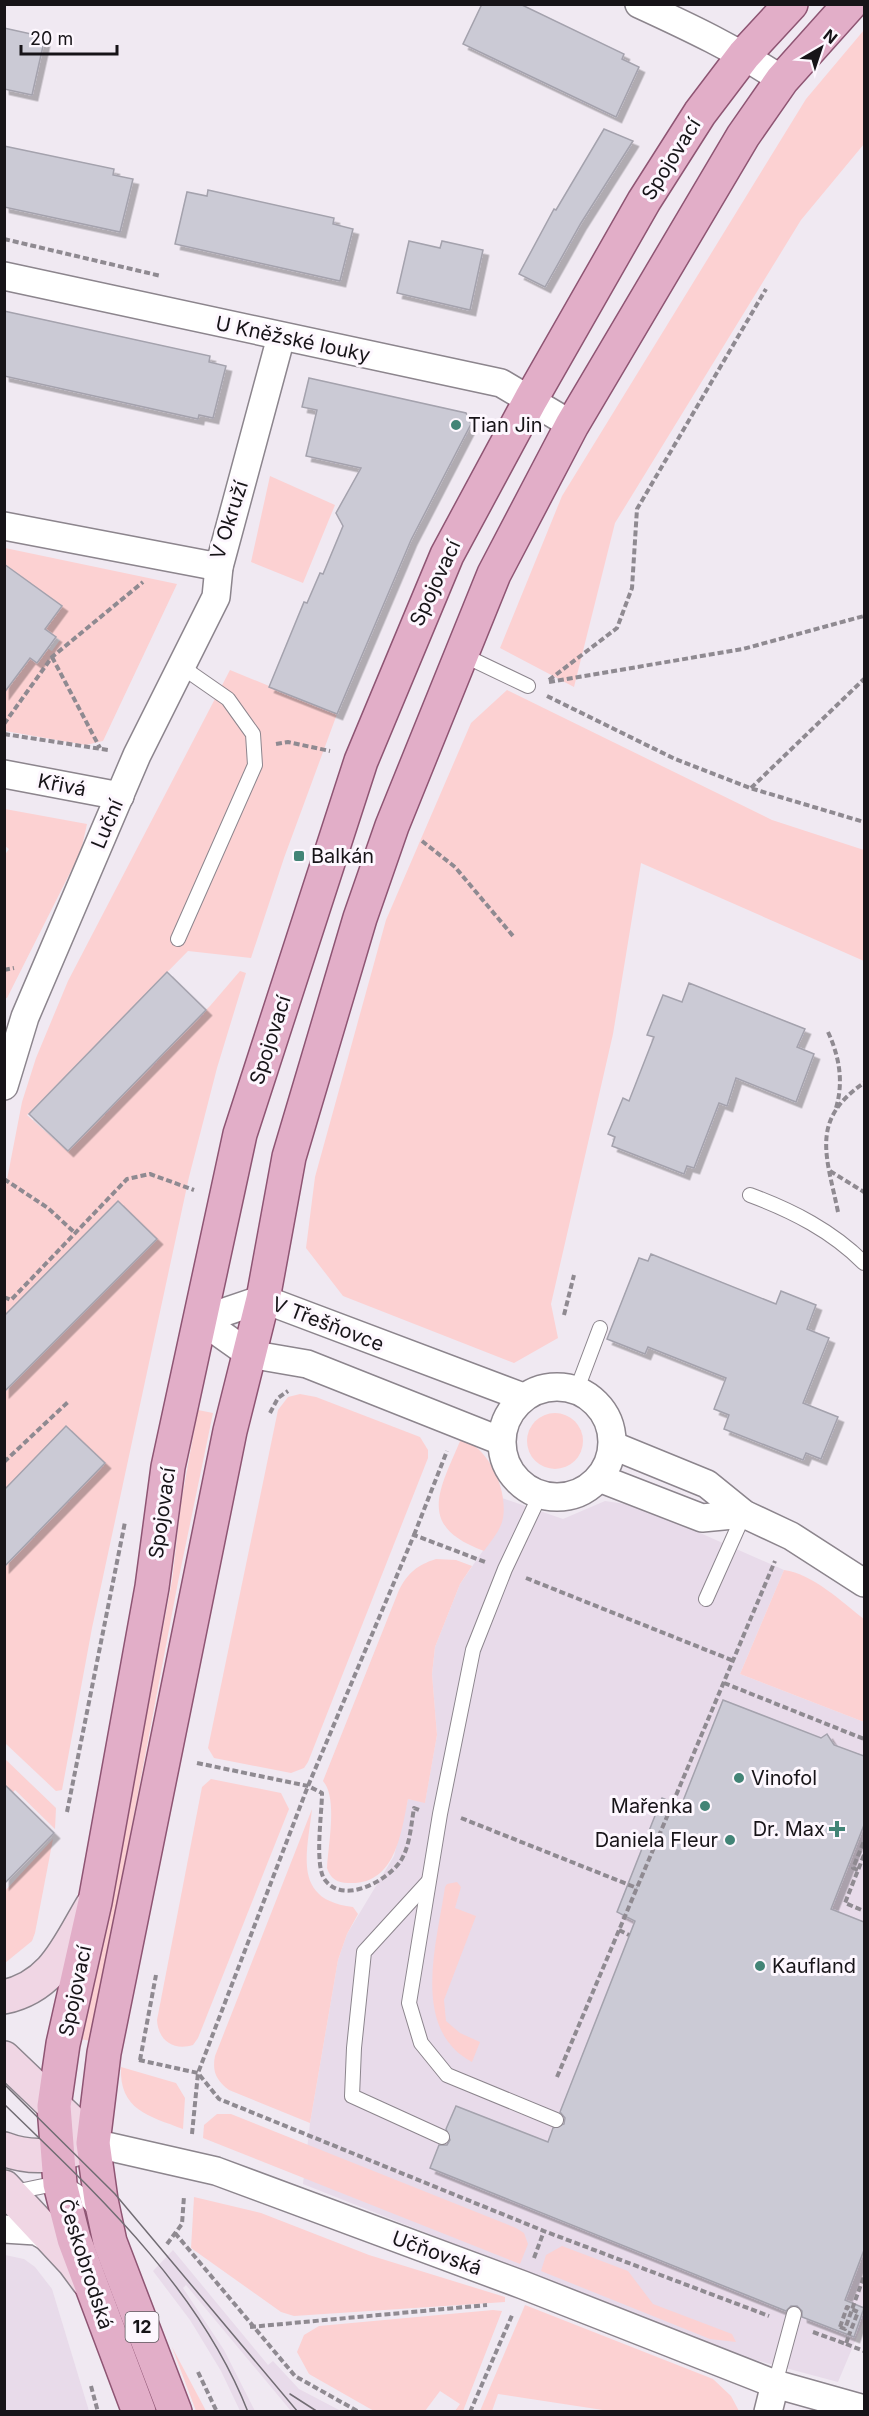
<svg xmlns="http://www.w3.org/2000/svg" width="869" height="2416" font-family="Inter,sans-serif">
<defs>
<filter id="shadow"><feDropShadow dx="5.5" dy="5.5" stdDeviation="0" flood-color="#0004"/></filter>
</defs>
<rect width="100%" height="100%" fill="#f0e9f2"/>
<!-- built -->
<g fill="#e8dbea">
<path d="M502,1498L563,1519L605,1501L639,1506L784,1570L740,1674L864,1722V2320L838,2382L729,2353L303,2184L310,2123L338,1960L347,1934L394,1856L408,1799L425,1802L437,1735L432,1674L435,1647L460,1584L500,1526L503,1513Z"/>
<path d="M173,2250L268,2365L273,2361L299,2389L341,2411H291L186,2285L183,2288L224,2350L255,2411H240L221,2371L190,2320L153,2271Z"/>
<path d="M5,2255L24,2259L35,2267L52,2289L89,2411H5Z"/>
</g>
<!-- green -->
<g fill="#fcd1d2">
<path d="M864,30V144L801,220L615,523L574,687L500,648L562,496L806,99Z"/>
<path d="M270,476L335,505L303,583L251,562Z"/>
<path d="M5,548L177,584L103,741L86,745L5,731V683L14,680L30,658L37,663L48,649L52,651L60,640L44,630L61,606L5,564Z"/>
<path d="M230,670L337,714L284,858L251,958L188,951L27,1115L65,1149L210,1006L240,971L246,973L217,1068L189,1177L92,1628L62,1790L56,1791L5,1743V1567L105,1463L66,1426L5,1490V1392L157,1239L118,1201L5,1316V1190L22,1102L36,1058L68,981Z"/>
<path d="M507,690L772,820L864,850V961L641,863L613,1034L551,1304L558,1338L514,1363L343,1296L306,1248L315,1177L386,920L471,723Z"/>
<path d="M5,809L87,824L81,851L7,998H5L4,856L9,849L5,846Z"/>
<path d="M300,1394L316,1397L420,1437L428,1450V1458L308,1762L304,1768L291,1773L214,1758L208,1748L278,1410L288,1397Z"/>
<path d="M198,1410L213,1413L178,1582L91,2041L80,2039L104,1938L172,1581L181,1503Z"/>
<circle cx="555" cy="1441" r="28"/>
<path d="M461,1439C489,1447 508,1490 503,1518C501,1530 491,1541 484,1551C416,1526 439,1491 461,1439Z"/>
<path d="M436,1559L456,1560L472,1566L460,1584L435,1647L432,1674L437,1735L425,1803L408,1799C401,1834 395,1886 348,1883C337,1883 330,1878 327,1868C328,1845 338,1798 323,1781L399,1590C408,1573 417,1565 436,1559Z"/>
<path d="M784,1570C813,1574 842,1602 864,1619V1722L740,1674Z"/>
<path d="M4,1758L56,1808L55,1829L15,1790L5,1801Z"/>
<path d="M211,1779L281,1793L289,1809L198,2038L193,2045C173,2051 158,2040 157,2020L202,1787Z"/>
<path d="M312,1809C307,1854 292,1900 353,1907L358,1914L347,1934L338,1960L310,2123L229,2090C216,2080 212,2071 215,2056Z"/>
<path d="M53,1839L35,1933L32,1941L5,1963V1891Z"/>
<path d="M457,1882L461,1887L455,1908L476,1916L444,2000L446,2021L460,2033L480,2042L472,2062C410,2029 437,1943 445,1887L447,1884Z"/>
<path d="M121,2067L176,2083L185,2098L183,2129C149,2116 119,2110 121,2067Z"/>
<path d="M217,2114H231L516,2228L524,2233L528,2244L520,2264L203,2138L204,2125Z"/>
<path d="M194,2197L261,2213L369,2255L505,2297V2302L294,2316L281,2312L191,2248Z"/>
<path d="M562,2246L628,2271L653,2304L732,2334L736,2342L710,2339L541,2271L546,2255Z"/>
<path d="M525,2305L713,2379L731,2396L739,2411L616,2412L498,2394L492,2411H480Z"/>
<path d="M493,2310L502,2311L463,2411H455L460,2404L440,2391L425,2411H374L309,2374L297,2352L304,2335L319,2326Z"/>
<path d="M172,2347L206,2411H196Z"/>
</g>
<!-- building -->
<g fill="#cbcad5" stroke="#a4a2ad" stroke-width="1.5" filter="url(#shadow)">
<path d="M482,4H520L624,54L622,59L639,67L616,117L463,44Z"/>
<path d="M4,28L45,37L32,95L4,89Z"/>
<path d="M604,129L633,141L581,223L545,287L519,274L554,209L556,210Z"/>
<path d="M4,146L114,169L113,175L133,179L120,232L4,207Z"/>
<path d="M208,190L334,218L333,224L353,229L340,281L175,244L187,192L207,196Z"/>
<path d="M409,241L440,248L442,241L483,250L470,310L397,293Z"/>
<path d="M4,311L210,356L209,362L226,366L213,418L199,415L198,419L4,376Z"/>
<path d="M309,378L466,413L471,424L411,540L337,714L269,687L304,602L307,603L320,573L323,574L343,526L336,513L361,468L306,456L317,410L302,407Z"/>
<path d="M4,564L62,606L45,629L56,637L37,663L30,658L4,693Z"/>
<path d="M167,972L206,1010L68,1151L29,1114Z"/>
<path d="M689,983L805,1029L797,1047L814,1054L796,1102L736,1078L727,1106L719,1103L694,1168L687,1166L684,1174L612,1146L615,1137L608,1134L623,1098L629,1101L654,1037L647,1035L663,995L682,1002Z"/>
<path d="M118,1201L157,1239L4,1392V1316Z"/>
<path d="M651,1254L776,1304L781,1291L816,1305L807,1329L829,1338L803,1403L838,1417L821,1459L806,1453L803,1460L724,1429L729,1415L714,1409L726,1378L648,1347L645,1354L607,1339L639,1258L648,1261Z"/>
<path d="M66,1426L105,1463L4,1567V1490Z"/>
<path d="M723,1700L821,1738L827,1734L834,1745L864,1756V1825L831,1909L864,1922V2250L845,2300L864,2308L854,2337L802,2317V2311L797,2306H791L786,2311L430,2168L439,2145H447L450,2140L446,2129L456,2106L548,2142L553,2128L564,2124L565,2118L560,2112L635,1921L617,1912L662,1798L681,1806Z"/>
<path d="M4,1784L54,1833L4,1884Z"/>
</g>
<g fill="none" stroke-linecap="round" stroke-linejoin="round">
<defs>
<g id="service">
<path d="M461,654L528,686"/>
<path d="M178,939L255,765L253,734L228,699L182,667"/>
<path d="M750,1195C793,1211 832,1231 864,1263"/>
<path d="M577,1389L600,1328"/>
<path d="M540,1495L505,1569L473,1650L440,1814L409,2003L421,2043L447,2075L556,2120"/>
<path d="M706,1599L744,1514"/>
<path d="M428,1882L364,1952L354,2048L352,2096L442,2137"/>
<path d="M12,2192C52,2186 68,2173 95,2210"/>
<path d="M775,2384L794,2314"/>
</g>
<g id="minor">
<path d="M639,4C689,27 736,49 782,80"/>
<path d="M4,276L501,383L572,425"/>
<path d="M4,526L219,567"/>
<path d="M4,774L120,796"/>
<path d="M4,1086L25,1017L137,755L216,597L219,567L281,337"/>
<path d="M201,1320L263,1299L523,1397"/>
<path d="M201,1320L249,1354L307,1364L501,1441"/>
<circle cx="557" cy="1442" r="55"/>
<path d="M614,1446L707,1484L744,1514L791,1536L864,1583"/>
<path d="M599,1478L702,1518L744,1514"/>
<path d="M93,2143L216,2171L523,2285L775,2384L864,2409"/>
<path d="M4,2229L36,2231L54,2241"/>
<path d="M768,2412L775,2384"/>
</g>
<g id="secondary">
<path d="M4,1997C54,1986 68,1946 92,1906"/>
<path d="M4,2058L93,2143C63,2155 35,2161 4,2149"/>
<path d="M4,2187L74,2262L88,2281"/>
</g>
<g id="primary">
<path d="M139,2412L74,2239L60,2184L54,2106L63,2044L95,1902L152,1587L168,1467L240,1134L361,761L447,555L531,399L644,201L700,113L744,55L791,4"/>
<path d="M175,2412L110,2242L101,2200L93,2143L104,2053L230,1431L263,1299L289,1157L360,918L392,826L494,574L572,425L743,136L782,80L850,4"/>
</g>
</defs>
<!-- service casing -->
<use href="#service" stroke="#8c858d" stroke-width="16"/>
<!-- minor casing -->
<use href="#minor" stroke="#8c858d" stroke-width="30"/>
<!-- secondary casing -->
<use href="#secondary" stroke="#8c858d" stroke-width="36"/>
<!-- primary casing -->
<use href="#primary" stroke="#8e5573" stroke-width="36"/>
<!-- path -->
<g stroke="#8f8a91" stroke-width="4" stroke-dasharray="6 3" stroke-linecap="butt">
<path d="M4,239L161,276"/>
<path d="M52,657L100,748"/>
<path d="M549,680L617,628L632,588L637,509L766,289"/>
<path d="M549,682L743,649L864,616"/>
<path d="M547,696L675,759L750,788L864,822"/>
<path d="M4,724L52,657L143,582"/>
<path d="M4,734L108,750"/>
<path d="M276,744L288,742L330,751"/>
<path d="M751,788L864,679"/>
<path d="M422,841L455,867L513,936"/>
<path d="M4,970L14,968"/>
<path d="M828,1032C839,1056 844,1081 836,1108"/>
<path d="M830,1171L864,1192"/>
<path d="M4,1179L48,1208L75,1233"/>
<path d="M838,1212C827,1157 809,1120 864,1083"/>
<path d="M4,1297L11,1300L127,1179L150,1174L194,1190"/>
<path d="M564,1315L574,1275"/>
<path d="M270,1413L278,1398L288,1391"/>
<path d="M4,1462L68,1402"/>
<path d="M414,1535L447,1451"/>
<path d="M526,1578L734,1661"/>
<path d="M724,1683L864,1739"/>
<path d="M197,1763L308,1786L322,1793C322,1813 314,1866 325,1880C344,1905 386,1881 400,1862C410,1847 411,1825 414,1808L419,1810"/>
<path d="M67,1812L125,1522"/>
<path d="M461,1818L637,1888"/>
<path d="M864,1855L845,1903L864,1911"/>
<path d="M858,1870L853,1868L864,1841"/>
<path d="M619,1930L629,1935"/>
<path d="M139,2060L198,2073L219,2099L544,2231L769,2316"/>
<path d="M140,2060L156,1975"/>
<path d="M557,2077L775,1561"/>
<path d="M192,2134L198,2073L308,1786L414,1535L485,1562"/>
<path d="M175,2233L295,2376L359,2412"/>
<path d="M167,2244L182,2224L184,2196"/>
<path d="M534,2258L544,2231"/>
<path d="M250,2327L487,2305"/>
<path d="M840,2327L845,2329L864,2276"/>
<path d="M813,2332L846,2344L849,2335"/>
<path d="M846,2344L864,2351"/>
<path d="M198,2372L217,2412"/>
<path d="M91,2386L98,2412"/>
<path d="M470,2412L513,2313"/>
</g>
<!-- service -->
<use href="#service" stroke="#fff" stroke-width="14"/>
<!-- minor -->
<use href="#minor" stroke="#fff" stroke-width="27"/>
<!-- secondary -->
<use href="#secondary" stroke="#f0d6e4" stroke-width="33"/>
<!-- primary -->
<use href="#primary" stroke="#e2aec8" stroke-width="33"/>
<!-- tram -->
<g stroke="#716c73" stroke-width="1.5">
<path d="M4,2084L115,2194L298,2412"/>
<path d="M4,2104C97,2194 200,2289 248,2412"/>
<path d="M290,2394L318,2412"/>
</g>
<!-- path-bridge -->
<path stroke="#8f8a91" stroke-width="4" stroke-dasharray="6 3" stroke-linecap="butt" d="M840,2327L847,2307L858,2312L849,2335"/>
</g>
<!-- markers -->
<g fill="#428476" stroke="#fdf7fe" stroke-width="2">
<circle cx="456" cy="425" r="6"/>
<rect x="293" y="850" width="12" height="12" rx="3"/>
<circle cx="739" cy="1778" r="6"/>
<circle cx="705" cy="1806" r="6"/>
<path d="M834 1820h6v6h6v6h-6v6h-6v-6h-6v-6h6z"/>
<circle cx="730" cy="1840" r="6"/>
<circle cx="760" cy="1966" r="6"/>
</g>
<g text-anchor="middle" stroke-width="6" stroke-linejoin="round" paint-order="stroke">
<!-- shield labels -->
<rect fill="#fdf7fe" stroke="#5c585d" stroke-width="1.5" x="125.5" y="2312" width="33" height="30" rx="4.5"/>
<g font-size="18" font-weight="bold" fill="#171418">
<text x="142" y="2333">12</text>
</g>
<!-- street labels -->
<g font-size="20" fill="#171418" stroke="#fdf7fe">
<text transform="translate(671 159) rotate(-58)" y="7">Spojovací</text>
<text transform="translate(293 339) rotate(12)" y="7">U Kněžské louky</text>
<text transform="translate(229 520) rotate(-72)" y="7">V Okruží</text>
<text transform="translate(435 583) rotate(-65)" y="7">Spojovací</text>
<text transform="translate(62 785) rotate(11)" y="7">Křivá</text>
<text transform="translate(107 824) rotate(-67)" y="7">Luční</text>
<text transform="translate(270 1040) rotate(-72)" y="7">Spojovací</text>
<text transform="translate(328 1324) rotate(21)" y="7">V Třešňovce</text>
<text transform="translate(162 1513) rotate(-82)" y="7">Spojovací</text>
<text transform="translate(75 1991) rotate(-78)" y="7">Spojovací</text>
<text transform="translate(437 2253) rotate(20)" y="7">Učňovská</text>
<text transform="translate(86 2264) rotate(72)" y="7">Českobrodská</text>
</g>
<!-- poi labels -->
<g font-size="20" fill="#171418" stroke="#fdf7fe" text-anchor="start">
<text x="468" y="432">Tian Jin</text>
<text x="311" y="863">Balkán</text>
<text x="751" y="1785">Vinofol</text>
<text x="693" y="1813" text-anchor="end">Mařenka</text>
<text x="825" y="1836" text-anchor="end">Dr. Max</text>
<text x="718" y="1847" text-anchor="end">Daniela Fleur</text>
<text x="772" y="1973">Kaufland</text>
</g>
</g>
<!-- border -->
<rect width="869" height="2416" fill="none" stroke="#171418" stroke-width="12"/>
<!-- north arrow -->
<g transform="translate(821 48) rotate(39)" stroke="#fdf7fe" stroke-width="4.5" paint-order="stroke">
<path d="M0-4.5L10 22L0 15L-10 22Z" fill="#171418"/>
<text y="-9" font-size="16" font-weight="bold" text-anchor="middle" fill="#171418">N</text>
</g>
<!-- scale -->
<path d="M21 45v9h96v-9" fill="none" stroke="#171418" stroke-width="3"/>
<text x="30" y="45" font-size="18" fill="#171418" stroke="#fdf7fe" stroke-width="4.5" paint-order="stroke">20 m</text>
</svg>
